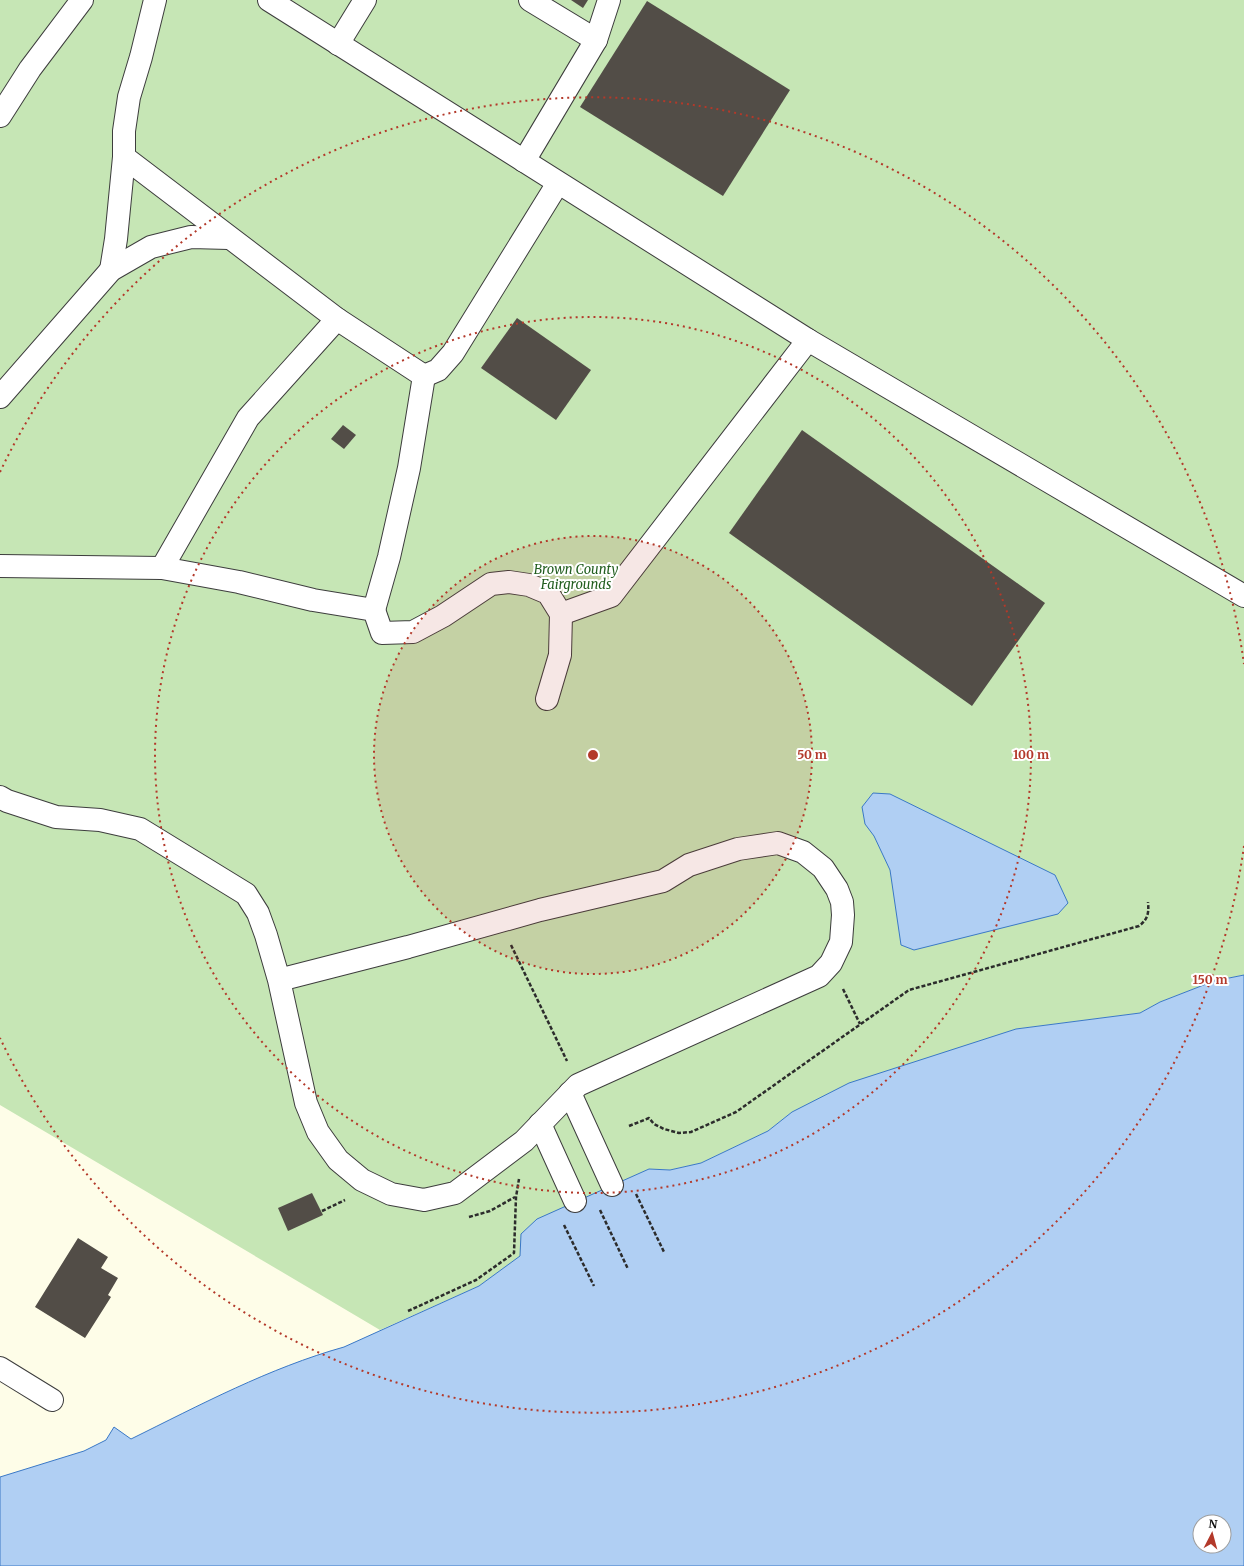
<svg xmlns="http://www.w3.org/2000/svg" width="1244" height="1566" font-family="Merriweather,serif">
<rect width="100%" height="100%" fill="#fefde8"/>
<!-- green -->
<path fill="#c6e6b5" d="M0,0H1244V975L1214,981L1160,1002L1140,1013L1016,1029L950,1051L792,1112L768,1131L701,1163L670,1170L649,1169L521,1234V1256L479,1286L380,1330L0,1105Z"/>
<!-- water -->
<g fill="#b0cff3" stroke="#3a78c6" fill-rule="evenodd">
<path d="M873,793L890,794L1055,875L1068,903L1058,914L914,950L901,945L890,870L874,836L865,824L862,807Z"/>
<path d="M1244,975V1566H0V1477L84,1451L106,1440L114,1427L131,1439C200,1405 269,1368 344,1347L479,1286L520,1256L521,1234L537,1219L649,1169L670,1170L701,1163L768,1131L792,1112L849,1083L1016,1029L1140,1013L1160,1002L1214,981ZM1200,1522H1224V1546H1200Z"/>
</g>
<!-- building -->
<g fill="#524d47">
<path d="M571,0H588L583,8Z"/>
<path d="M647,1L790,90L723,196L580,107Z"/>
<path d="M517,318L591,370L556,420L481,368Z"/>
<path d="M343,425L356,435L344,449L331,439Z"/>
<path d="M802,430L1045,603L972,706L729,533Z"/>
<path d="M312,1193L323,1215L288,1231L278,1208Z"/>
<path d="M78,1238L108,1257L101,1268L118,1278L108,1295L111,1297L85,1338L35,1307Z"/>
</g>
<g fill="none" stroke-linecap="round" stroke-linejoin="round">
<defs>
<g id="minor">
<path d="M155,0L141,57L129,97L124,131V157L337,319L424,376L409,468L389,557L374,610"/>
<path d="M269,0L808,340L1244,596"/>
<path d="M530,0L596,40"/>
<path d="M338,44L365,0"/>
<path d="M0,116L30,69L82,0"/>
<path d="M524,161L596,40L609,0"/>
<path d="M111,270L116,239L124,157"/>
<path d="M424,376L438,370L453,353L558,183"/>
<path d="M0,397L111,270L151,247L191,237L229,238"/>
<path d="M0,566L162,568L239,582L313,600L374,610L382,633L413,632L443,616L491,584L509,582L529,585L548,593L561,614L560,655L547,699"/>
<path d="M162,568L248,418L337,319"/>
<path d="M561,614L611,596L808,340"/>
<path d="M0,797L7,801L56,817L100,820L140,829L246,894L258,913L266,935L279,980L306,1103L318,1132L338,1160L362,1180L391,1194L424,1200L455,1193L524,1141L578,1085L819,976L831,963L841,942L843,915L842,902L837,889L823,868L803,852L778,843L738,849L689,865L663,881L540,910L408,947L279,980"/>
<path d="M570,1093L612,1185"/>
<path d="M540,1124L575,1201"/>
<path d="M0,1368L52,1400"/>
</g>
</defs>
<!-- minor casing -->
<use href="#minor" stroke="#3d3d3d" stroke-width="24"/>
<!-- path -->
<g stroke="#2c2c2c" stroke-width="2.5" stroke-dasharray="4 2" stroke-linecap="butt">
<path d="M511,945L567,1061"/>
<path d="M843,989L860,1024"/>
<path d="M629,1126L649,1118L654,1124L664,1129L679,1133L691,1132L736,1112L909,990L1139,926C1148,919 1149,913 1148,902"/>
<path d="M636,1194L664,1252"/>
<path d="M600,1210L628,1269"/>
<path d="M322,1211L345,1200"/>
<path d="M469,1217L490,1211L515,1197"/>
<path d="M564,1225L594,1286"/>
<path d="M408,1311L476,1280L514,1253L516,1197L519,1179"/>
</g>
<!-- minor -->
<use href="#minor" stroke="#fff" stroke-width="22"/>
</g>
<!-- distance rings -->
<circle cx="593" cy="755" r="219" fill="#b3392a" fill-opacity=".12"/>
<g fill="none" stroke="#b3392a" stroke-width="2" stroke-dasharray="2 4">
<circle cx="593" cy="755" r="219"/>
<circle cx="593" cy="755" r="438"/>
<path d="M1244 846A657 657 0 0 1 0 1038M0 472A657 657 0 0 1 1244 664"/>
</g>
<g text-anchor="middle" stroke-width="4" stroke-linejoin="round" paint-order="stroke">
<!-- park labels -->
<g font-size="13" font-style="italic" fill="#225e1f" stroke="#fff">
<text x="576" y="574">Brown County<tspan x="576" dy="15">Fairgrounds</tspan></text>
</g>
</g>
<circle cx="593" cy="755" r="6" fill="#b3392a" stroke="#fff" stroke-width="2"/>
<g font-size="12" text-anchor="middle" font-weight="bold" fill="#b3392a" stroke="#fff" stroke-width="4" stroke-linejoin="round" paint-order="stroke">
<text x="812" y="759">50 m</text>
<text x="1031" y="759">100 m</text>
<text x="1210" y="984">150 m</text>
</g>
<!-- north arrow -->
<g transform="translate(1212 1534) rotate(6)"><circle r="19" fill="#ffffff" stroke="#9d9d9d"/>
<path d="M0-3L7 15L0 10L-7 15Z" fill="#b3392a"/>
<text y="-6" font-size="11" font-weight="bold" text-anchor="middle" fill="#0a0a0a">N</text>
</g>
</svg>
